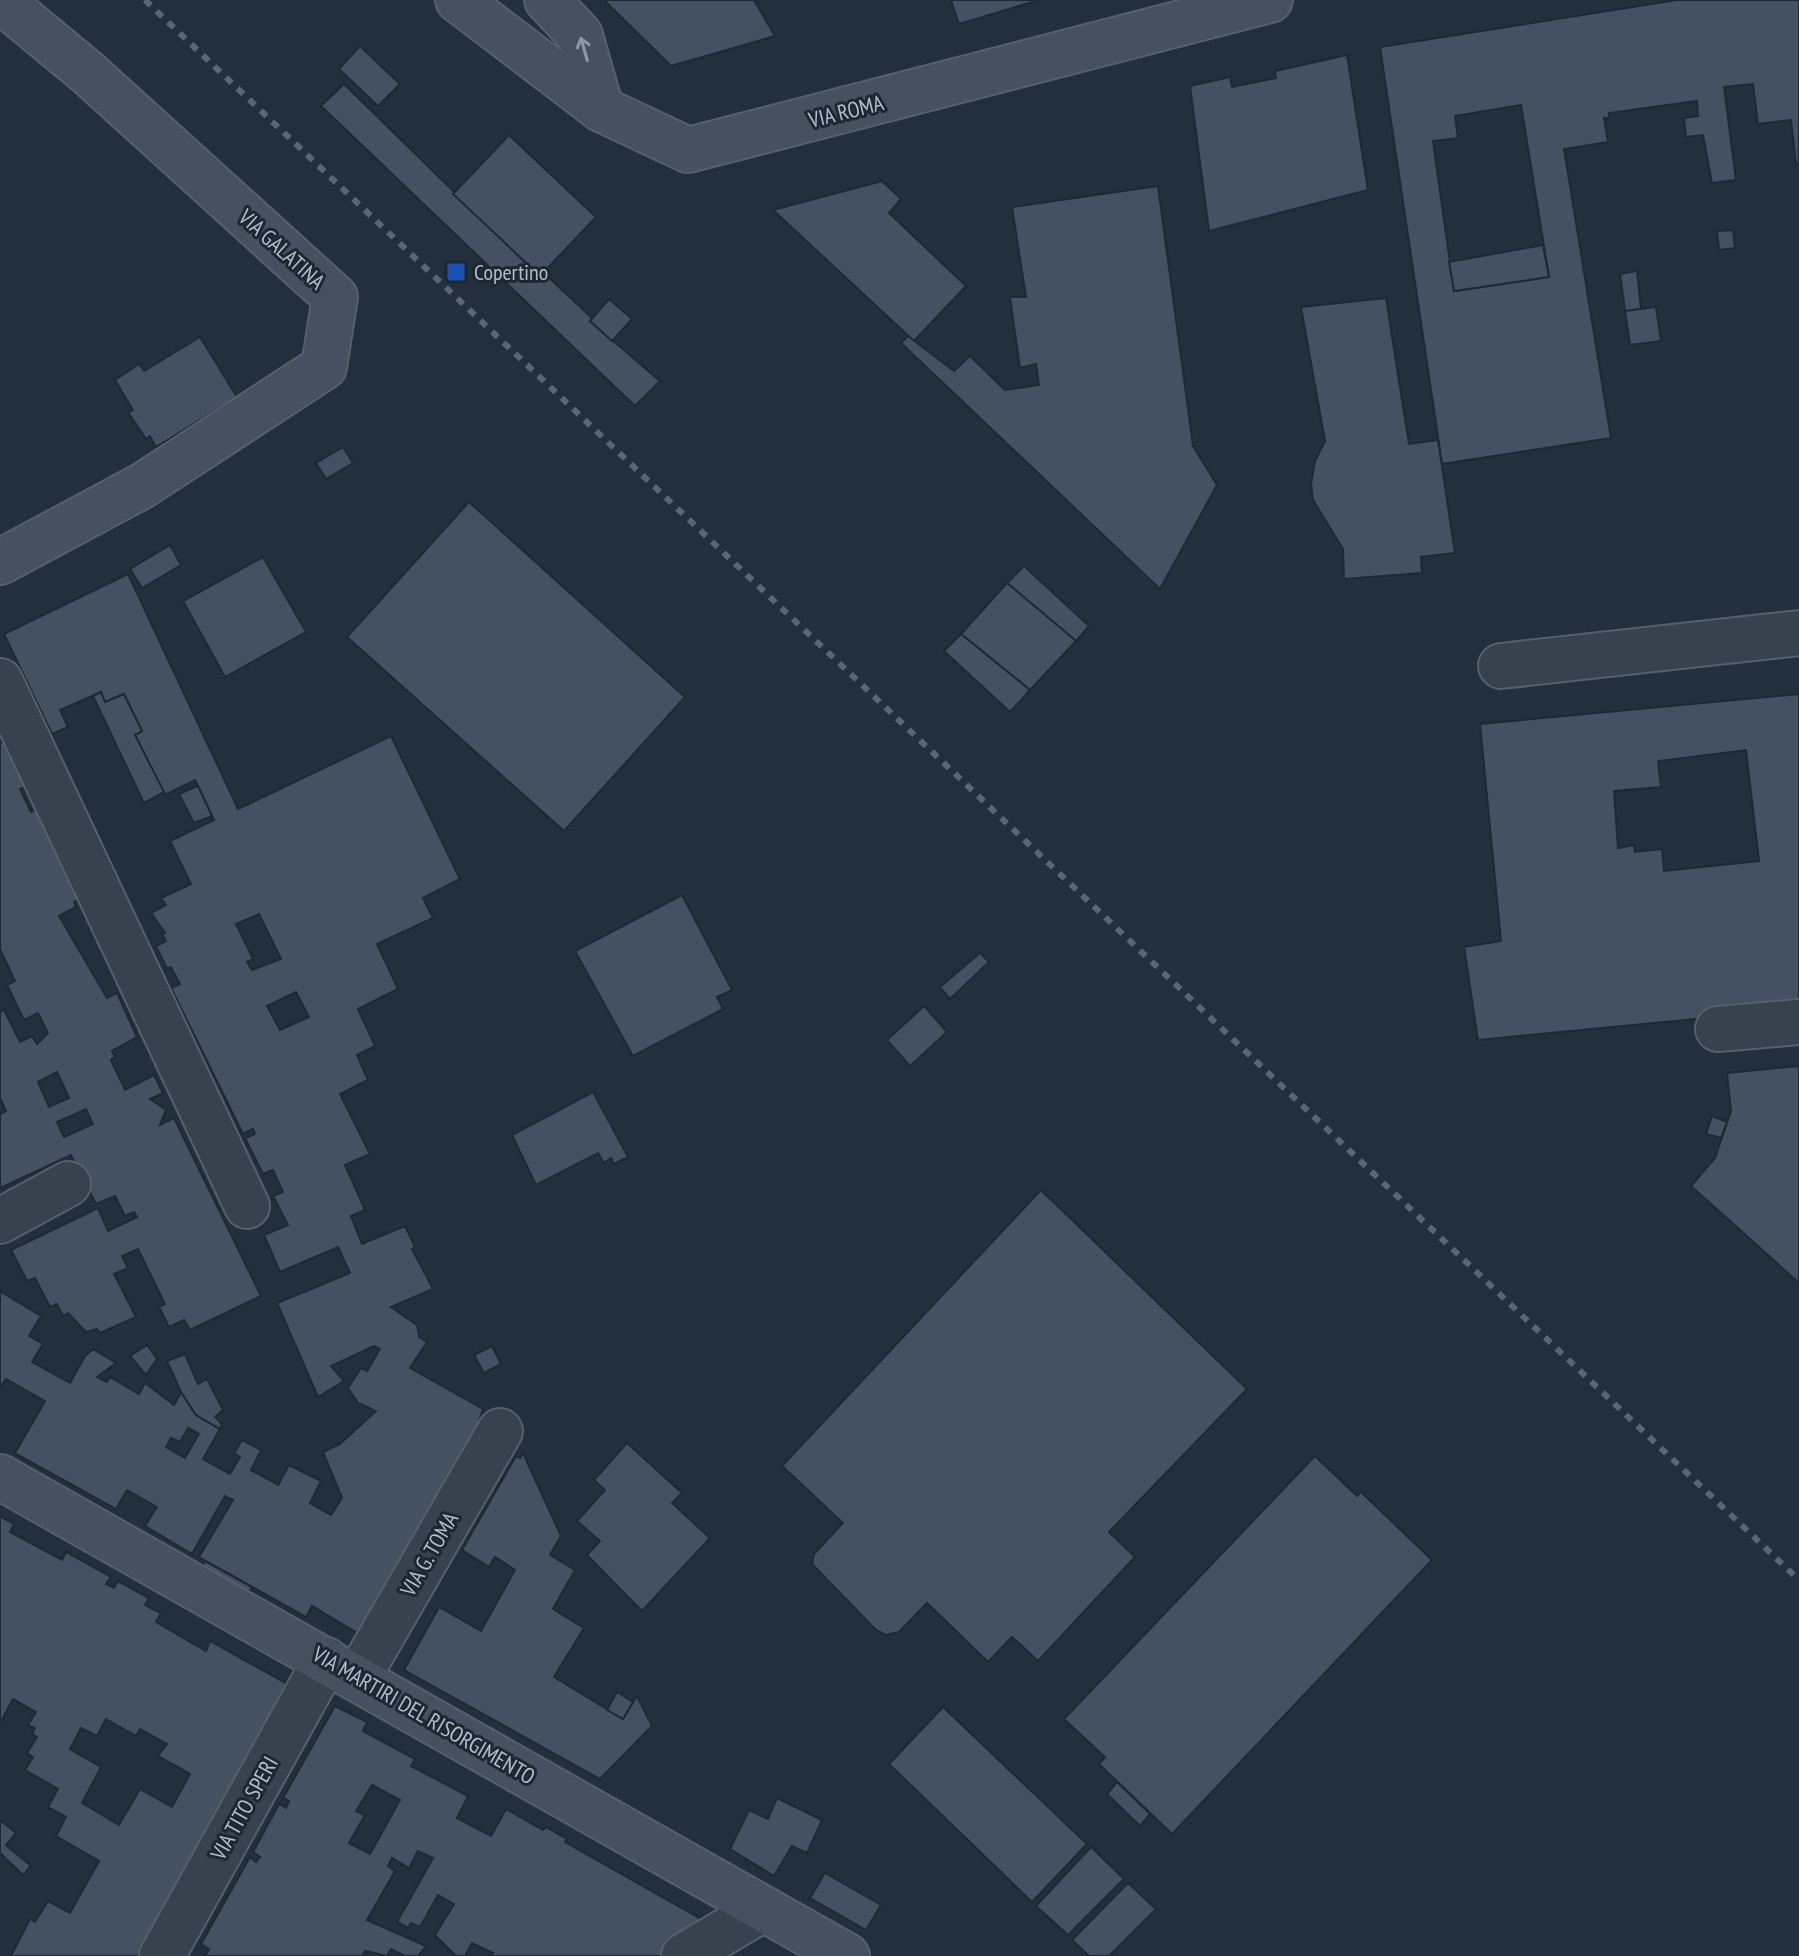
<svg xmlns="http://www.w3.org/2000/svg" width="1799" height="1956" font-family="'PT Sans Narrow',sans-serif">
<rect width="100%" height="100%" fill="#242f3e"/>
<!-- building -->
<g fill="#455162" stroke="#1f2835" stroke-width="2" fill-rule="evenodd">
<path d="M604,0H754L775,36L671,66Z"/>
<path d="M951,0H1039L959,24Z"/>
<path d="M1677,0H1799V163L1796,164L1791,120L1758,124L1753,84L1724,87L1736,180L1712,183L1703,135L1686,137L1684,118L1698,116L1697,101L1609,113V118H1604L1608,142L1564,149L1611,438L1442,464L1380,47ZM1521,105L1549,277L1454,291L1433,141L1458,138L1455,116Z"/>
<path d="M360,46L400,84L378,106L339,69Z"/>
<path d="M1347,55L1368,190L1209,231L1190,86L1230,77L1232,87L1276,78L1275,71Z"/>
<path d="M344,84L540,276L543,272L592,318L590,321L660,381L635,406L321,106Z"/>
<path d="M509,135L596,217L540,276L453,194Z"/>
<path d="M882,181L901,199L889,213L966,286L914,341L773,210Z"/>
<path d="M1158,186L1193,446L1217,485L1160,589L901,343L908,336L954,371L970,356L1005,390L1039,385L1036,364L1020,368L1010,297H1026L1012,207Z"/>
<path d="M1733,230L1735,248L1719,250L1717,231Z"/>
<path d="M1543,245L1549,277L1454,291L1449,262Z"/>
<path d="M1637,271L1641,309L1625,311L1620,274Z"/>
<path d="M1386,298L1409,444L1438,440L1455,553L1421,557L1422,573L1344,579L1343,549L1313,500L1311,484L1315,461L1325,441L1301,307Z"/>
<path d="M609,299L632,319L612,341L590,321Z"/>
<path d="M1656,307L1661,341L1630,345L1625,311Z"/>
<path d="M200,337L237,397L156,447L150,436L146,439L128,412L133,410L115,380L139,364L144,371Z"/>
<path d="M343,447L353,463L326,479L316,463Z"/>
<path d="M469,502L685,697L564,831L347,637Z"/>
<path d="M170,545L181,565L142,588L130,569Z"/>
<path d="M263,557L306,632L225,677L183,601Z"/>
<path d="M1024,566L1089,626L1076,641L1007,583Z"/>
<path d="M128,574L238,809L391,736L460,879L423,898L433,918L377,944L398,989L358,1009L375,1046L357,1055L368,1080L340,1094L370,1154L345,1165L365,1210L351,1216L362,1244L405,1226L415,1247L412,1249L433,1289L391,1307L417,1325L419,1337L427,1342L410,1368L483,1409L478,1425L359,1634L312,1606L306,1617L199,1557L233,1500L225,1496L192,1554L145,1526L157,1507L127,1490L116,1509L15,1453L45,1401L6,1379L0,1387V1291L41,1316L29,1336L43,1344L32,1362L70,1383L85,1356L93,1349L116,1363L97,1377L107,1382L110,1377L139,1394L145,1383L174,1405L181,1392L196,1415L220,1429L203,1459L230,1474L240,1457L234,1453L242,1440L261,1450L251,1470L278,1485L289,1465L321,1481L310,1503L331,1515L342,1498L323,1452L340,1444L376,1411L358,1403L348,1388L361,1368L367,1371L380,1349L374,1346L331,1366L344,1381L318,1397L277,1303L350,1273L338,1247L280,1272L264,1235L288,1225L273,1196L283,1192L273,1170L263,1174L245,1138L255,1134L253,1129L243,1134L171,988L180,984L171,967L167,969L156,946L166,941L162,934L165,933L151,913L166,905L161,898L191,884L170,841L214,820L198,786L195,780L165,795L135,735L142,731L124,694L105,702L101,692L60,710L68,727L52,734L4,634ZM259,914L281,959L252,970L247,962L253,959L236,924ZM296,992L309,1017L280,1030L267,1006ZM188,1428L199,1434L185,1458L166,1447L171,1438L180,1442Z"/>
<path d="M1007,583L1076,641L1030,690L961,634Z"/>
<path d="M961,634L1030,690L1010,712L944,651Z"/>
<path d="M101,692L105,702L124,694L142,731L135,735L164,792L144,803L93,696Z"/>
<path d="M1799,694V1009L1478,1040L1464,947L1501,941L1480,724ZM1746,750L1759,861L1664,871L1662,849L1635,852L1634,845L1618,848L1614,791L1661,787L1658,761Z"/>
<path d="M6,741L27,786L20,789L31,812L38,809L80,899L74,902L76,907L59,916L107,998L117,993L137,1037L112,1051L115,1057L111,1060L125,1090L154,1075L163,1093L150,1099L166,1110L160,1125L174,1118L261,1296L190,1330L184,1320L169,1327L159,1307L165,1304L138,1249L122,1256L128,1268L114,1274L136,1317L100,1333L97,1329L86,1332L68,1313L63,1316L57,1304L50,1307L35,1278L27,1281L11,1250L98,1208L108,1231L137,1217L134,1212L125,1216L115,1196L96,1204L71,1155L0,1188V1114L6,1111L0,1098V1012L4,1010L20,1042L32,1036L37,1044L48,1033L38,1013L24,1020L7,985L15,981L0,949V743ZM57,1072L69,1098L49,1107L38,1082ZM86,1109L93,1124L64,1137L57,1122Z"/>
<path d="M198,786L212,816L194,823L179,794Z"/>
<path d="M682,895L732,990L717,997L723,1009L633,1056L575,951Z"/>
<path d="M980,953L989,962L950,999L940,987Z"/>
<path d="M924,1006L947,1032L910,1066L887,1040Z"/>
<path d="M1799,1066V1283L1691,1186L1715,1158L1731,1111L1727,1073Z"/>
<path d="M593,1092L628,1157L614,1164L611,1158L604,1163L598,1153L536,1185L512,1135Z"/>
<path d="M1712,1116L1727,1122L1721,1138L1706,1134Z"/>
<path d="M1041,1190L1247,1389L1109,1532L1135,1557L1038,1661L1012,1637L988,1662L927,1603L899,1632L886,1635L876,1630L812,1564L814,1554L843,1523L782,1466Z"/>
<path d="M147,1345L157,1359L146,1375L130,1356Z"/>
<path d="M492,1346L501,1364L484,1373L474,1355Z"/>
<path d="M185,1354L198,1384L207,1379L223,1410L215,1417L222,1424L220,1429L196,1415L181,1392L167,1361Z"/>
<path d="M627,1443L682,1493L672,1503L710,1538L642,1611L587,1555L600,1541L577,1521L605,1490L594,1480Z"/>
<path d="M523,1453L561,1536L550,1555L575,1570L553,1609L584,1628L554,1677L623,1719L637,1696L652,1726L600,1779L404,1670L439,1607L481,1631L515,1570L495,1557L489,1567L462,1550L516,1456L520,1458Z"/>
<path d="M1315,1456L1357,1496L1361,1492L1432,1560L1172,1834L1099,1764L1105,1757L1064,1719Z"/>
<path d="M0,1516L14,1524L10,1532L62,1560L66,1552L111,1577L106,1584L114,1588L118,1581L149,1598L145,1605L161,1613L156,1622L206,1651L210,1641L291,1686L138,1956H11L30,1919L35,1922L48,1901L70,1913L99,1861L56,1836L66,1817L48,1807L58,1789L25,1770L33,1757L27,1753L37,1737L32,1734L35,1728L28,1725L36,1712L13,1699L0,1723ZM106,1719L136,1736L140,1729L167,1744L158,1756L190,1774L172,1807L140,1789L119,1825L82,1803L101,1767L70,1749L81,1728L97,1736Z"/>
<path d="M205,1561L252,1587L249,1592L202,1566Z"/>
<path d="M617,1692L633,1702L623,1719L607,1710Z"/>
<path d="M335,1706L367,1722L363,1731L415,1759L411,1766L468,1796L457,1818L491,1836L506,1809L543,1830L546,1827L567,1839L565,1842L715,1927L665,1956H489L493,1953L472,1943L465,1956H456L435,1935L454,1904L438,1895L420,1927L411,1923L408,1928L397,1922L433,1858L418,1851L409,1868L392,1858L388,1866L395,1871L367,1920L426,1946L418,1956H405L391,1949L387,1956L365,1951L362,1956H205L209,1949L201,1944L250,1857L256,1862L260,1857L253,1852L279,1804L286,1808L289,1801L283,1798ZM372,1785L400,1800L370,1854L349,1843L365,1815L356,1811Z"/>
<path d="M943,1707L1087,1844L1032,1902L889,1764Z"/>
<path d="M1117,1782L1150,1814L1140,1826L1107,1794Z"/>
<path d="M777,1798L822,1820L807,1853L792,1846L774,1876L730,1849L749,1810L768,1819Z"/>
<path d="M0,1820L16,1833L6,1845L31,1866L23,1875L0,1853Z"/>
<path d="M1091,1847L1124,1879L1068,1935L1036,1906Z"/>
<path d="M825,1873L881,1905L866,1930L810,1898Z"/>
<path d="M1128,1883L1156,1909L1109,1956H1089L1072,1940Z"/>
</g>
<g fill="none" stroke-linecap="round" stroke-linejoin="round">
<defs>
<g id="street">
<path d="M1501,666L1799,633"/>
<path d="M0,681L247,1206"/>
<path d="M1718,1029L1799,1022"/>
<path d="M0,1221L68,1184"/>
<path d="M358,1677L500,1431"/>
<path d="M162,1956L326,1660"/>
<path d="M684,1956L763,1909"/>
</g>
<g id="secondary">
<path d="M0,0L87,72L335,297L324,367L142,486L0,562"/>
<path d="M458,0L601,109L688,150L1270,0"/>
<path d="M547,0L580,35L601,109"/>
<path d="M0,1477L847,1956"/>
</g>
</defs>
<!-- street casing -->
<use href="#street" stroke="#565f6c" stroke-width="48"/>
<!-- secondary casing -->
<use href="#secondary" stroke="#565f6c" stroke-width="48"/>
<!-- street -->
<use href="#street" stroke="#38414e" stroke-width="44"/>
<!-- secondary -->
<use href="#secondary" stroke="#465061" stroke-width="44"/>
<!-- rail -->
<path stroke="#5a6575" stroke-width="6" stroke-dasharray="8 8" stroke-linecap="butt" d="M145,0L1799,1580"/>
</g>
<!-- one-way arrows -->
<defs><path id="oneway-shaft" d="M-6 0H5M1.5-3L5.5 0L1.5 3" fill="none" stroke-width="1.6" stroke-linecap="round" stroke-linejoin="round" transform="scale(2)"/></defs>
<use stroke="#8e96a5" href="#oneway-shaft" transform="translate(584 49) rotate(-106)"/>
<!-- markers -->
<rect fill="#1a4fb4" stroke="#1d2633" stroke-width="3" x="446" y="262" width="20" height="20" rx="4"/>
<g text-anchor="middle" stroke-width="6" stroke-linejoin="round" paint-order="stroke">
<!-- street labels -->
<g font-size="22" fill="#b4bcc9" stroke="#1d2633">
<text transform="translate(846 111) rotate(-14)" y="8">VIA ROMA</text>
<text transform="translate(282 249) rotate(42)" y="8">VIA GALATINA</text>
<text transform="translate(429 1554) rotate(-60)" y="8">VIA G. TOMA</text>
<text transform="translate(424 1715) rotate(30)" y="8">VIA MARTIRI DEL RISORGIMENTO</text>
<text transform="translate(244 1808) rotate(-61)" y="8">VIA TITO SPERI</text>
</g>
<!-- poi labels -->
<g font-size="22" fill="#b4bcc9" stroke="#1d2633" text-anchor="start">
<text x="474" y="280">Copertino</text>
</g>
</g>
</svg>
